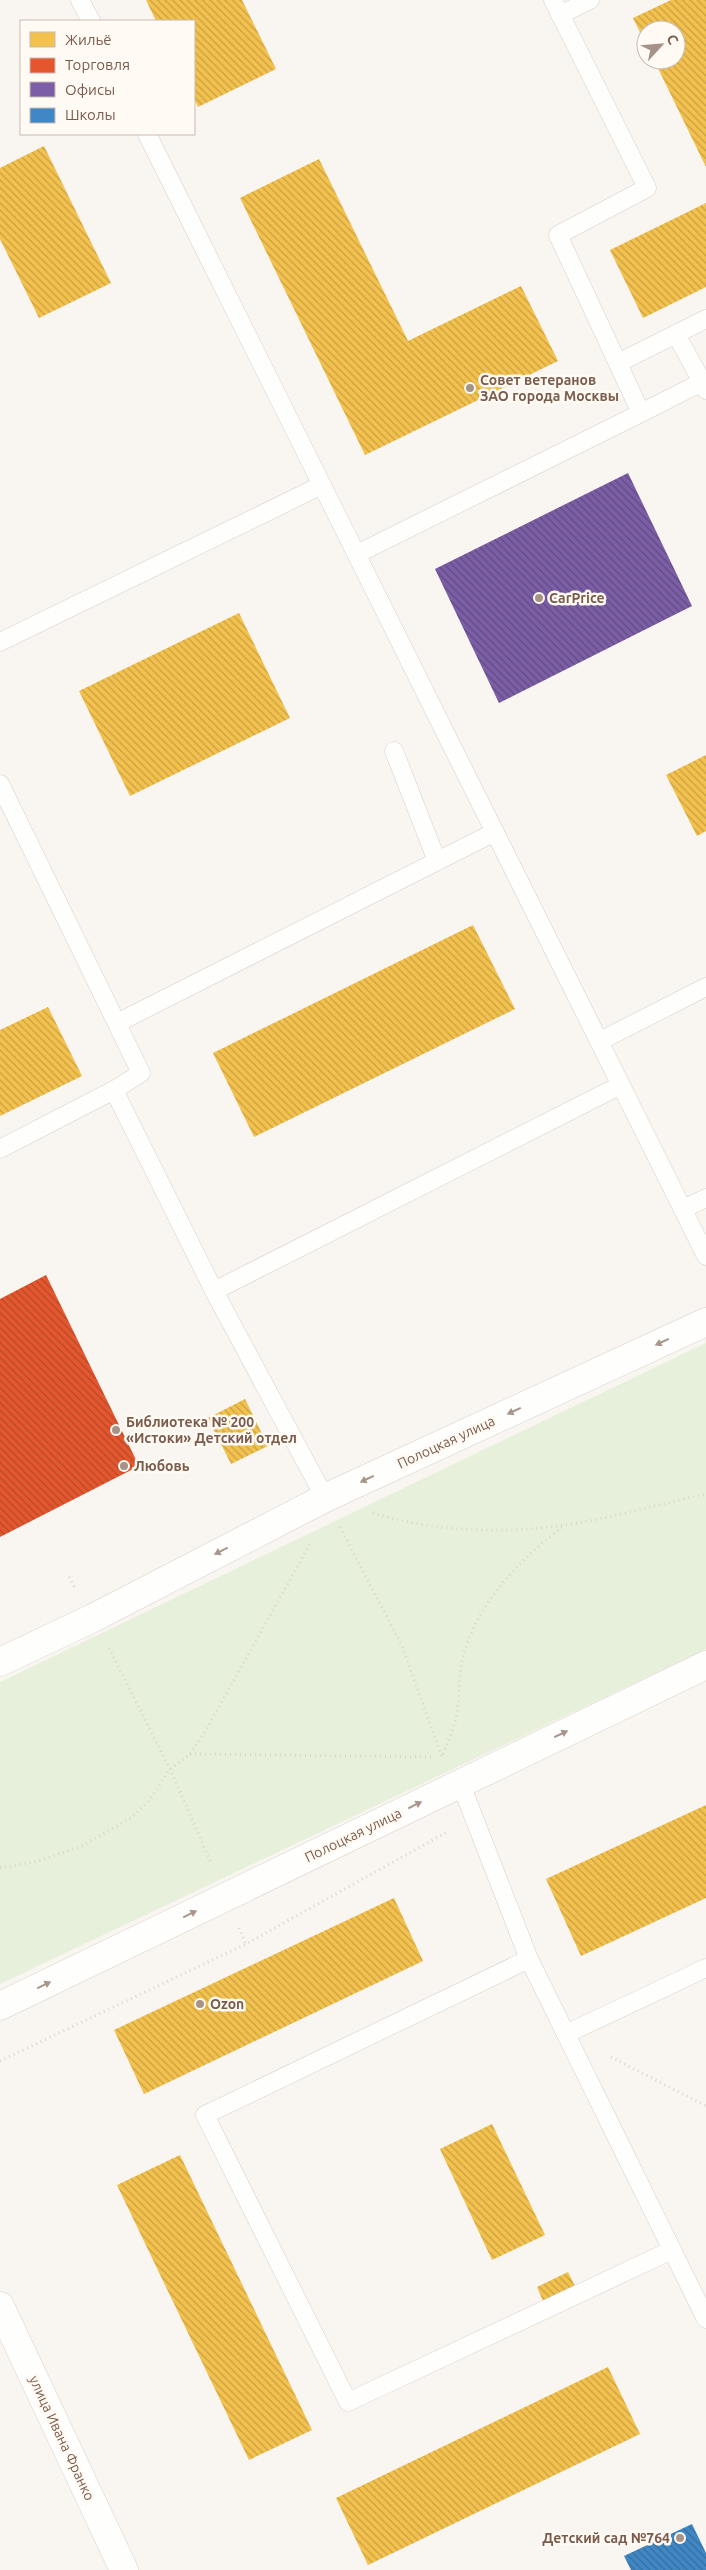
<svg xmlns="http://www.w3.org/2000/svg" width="706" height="2570" font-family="Ubuntu,sans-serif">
<defs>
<pattern id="homes-back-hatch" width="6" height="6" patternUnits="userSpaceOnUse" patternTransform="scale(1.25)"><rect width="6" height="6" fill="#f2c14e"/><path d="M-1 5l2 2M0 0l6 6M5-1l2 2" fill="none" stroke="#c9a043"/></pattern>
<pattern id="shops-back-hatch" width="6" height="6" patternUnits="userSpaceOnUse" patternTransform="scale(1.25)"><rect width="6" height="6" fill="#e4572e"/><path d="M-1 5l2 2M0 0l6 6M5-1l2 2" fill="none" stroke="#b44828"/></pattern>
<pattern id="offices-back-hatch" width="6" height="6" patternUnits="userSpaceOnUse" patternTransform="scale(1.25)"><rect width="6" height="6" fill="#7b5ea7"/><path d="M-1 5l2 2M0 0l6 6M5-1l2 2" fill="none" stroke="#614a7c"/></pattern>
<pattern id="schools-back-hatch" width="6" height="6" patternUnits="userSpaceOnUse" patternTransform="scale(1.25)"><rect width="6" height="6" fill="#3f88c5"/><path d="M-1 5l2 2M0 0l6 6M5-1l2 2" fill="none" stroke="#386d9a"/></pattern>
</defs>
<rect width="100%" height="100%" fill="#f9f5f0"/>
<!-- park -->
<path fill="#e7f0db" d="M706,1343V1649L0,1984V1682Z"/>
<!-- homes -->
<g fill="url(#homes-back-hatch)">
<path d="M146,0H242L276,69L198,107L194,98V21H156Z"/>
<path d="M671,0H706V167L654,60H676V30H646V44L633,18Z"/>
<path d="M44,146L111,283L39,318L0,239V168Z"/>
<path d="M319,159L408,341L521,286L558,361L365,455L240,198Z"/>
<path d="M706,203V287L643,318L610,250Z"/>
<path d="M239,613L290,718L130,796L79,691Z"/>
<path d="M706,755V831L697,836L666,775Z"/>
<path d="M473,925L515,1009L254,1137L213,1053Z"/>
<path d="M48,1007L82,1076L0,1116V1030Z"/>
<path d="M245,1399L268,1446L231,1464L208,1418Z"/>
<path d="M706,1805V1898L581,1956L546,1879Z"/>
<path d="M394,1898L423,1961L144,2094L114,2030Z"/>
<path d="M492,2124L545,2235L492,2260L440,2149Z"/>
<path d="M180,2155L312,2430L249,2460L117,2185Z"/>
<path d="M568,2272L577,2290L545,2306L537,2287Z"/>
<path d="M608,2367L640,2434L368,2565L336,2498Z"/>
</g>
<!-- shops -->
<path fill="url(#shops-back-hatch)" d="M46,1275L139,1466L0,1537V1299Z"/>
<!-- offices -->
<path fill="url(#offices-back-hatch)" d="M628,473L692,606L499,703L435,569Z"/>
<!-- schools -->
<path fill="url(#schools-back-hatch)" d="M692,2524L706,2553V2570H631L624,2556Z"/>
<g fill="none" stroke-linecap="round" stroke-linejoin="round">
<defs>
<g id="lane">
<path d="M80,0L91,21"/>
<path d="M560,15L590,0"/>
<path d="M147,134L706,1256"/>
<path d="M676,334L702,382"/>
<path d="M618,363L706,319"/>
<path d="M641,413L702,382L706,390"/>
<path d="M357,554L641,413L558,235L647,188L553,0"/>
<path d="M0,642L322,485"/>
<path d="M394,751L437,861"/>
<path d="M0,784L141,1073L114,1090L214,1291L325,1498"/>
<path d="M117,1023L495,832"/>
<path d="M600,1041L706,987"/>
<path d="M0,1149L114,1090"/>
<path d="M683,1209L706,1198"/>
<path d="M214,1291L621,1085"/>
<path d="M460,1782L529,1959L706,2319"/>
<path d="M529,1959L205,2115L348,2402L672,2250"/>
<path d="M566,2034L706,1968"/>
</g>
<g id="street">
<path d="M0,1662L93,1618L325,1498L706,1322"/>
<path d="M0,2006L706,1665"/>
</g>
<path id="secondary" d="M0,2306L124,2570"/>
</defs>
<!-- lane casing -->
<use href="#lane" stroke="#d7d1cb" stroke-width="19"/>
<!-- street casing -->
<use href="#street" stroke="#d7d1cb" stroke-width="29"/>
<!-- secondary casing -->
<use href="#secondary" stroke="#d9d2cb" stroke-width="29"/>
<!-- path -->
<g stroke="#dcd5d0" stroke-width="3" stroke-dasharray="1 4" stroke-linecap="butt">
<path d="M373,1513C435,1532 502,1534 565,1525C612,1518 660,1504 706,1494"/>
<path d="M340,1527L402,1646L442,1757"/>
<path d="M69,1577L76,1590"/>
<path d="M109,1648L170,1769L212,1865"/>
<path d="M190,1754L434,1757"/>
<path d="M443,1754C448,1742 453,1730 456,1718C460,1700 458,1680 462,1661C476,1603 519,1560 565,1525"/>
<path d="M0,1868L38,1861L80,1847L131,1818L148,1802L170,1769L190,1754L206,1730L310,1544"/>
<path d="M239,1928L246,1944"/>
<path d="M611,2057L706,2106"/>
<path d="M0,2061L246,1944L449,1831"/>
</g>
<!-- lane -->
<use href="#lane" stroke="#fefefd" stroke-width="18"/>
<!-- street -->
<use href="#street" stroke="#fefefd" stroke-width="28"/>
<!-- secondary -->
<use href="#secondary" stroke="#fefefd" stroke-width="28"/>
</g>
<!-- one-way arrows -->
<defs><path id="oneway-solid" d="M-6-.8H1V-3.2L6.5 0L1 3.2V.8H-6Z" transform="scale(1.25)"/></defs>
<g fill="#a8958b">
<use href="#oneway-solid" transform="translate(662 1342) rotate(155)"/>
<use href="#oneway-solid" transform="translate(514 1411) rotate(155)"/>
<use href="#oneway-solid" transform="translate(367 1479) rotate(155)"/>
<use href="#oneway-solid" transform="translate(221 1551) rotate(153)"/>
<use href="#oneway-solid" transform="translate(561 1734) rotate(-25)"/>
<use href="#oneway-solid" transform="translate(415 1805) rotate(-26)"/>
<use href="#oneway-solid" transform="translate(190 1914) rotate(-26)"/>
<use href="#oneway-solid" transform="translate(44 1985) rotate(-26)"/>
</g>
<!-- markers -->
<g fill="#a69286" stroke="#fffaf3" stroke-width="2">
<circle cx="470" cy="388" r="5"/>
<circle cx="539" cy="598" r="5"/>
<circle cx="116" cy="1430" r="5"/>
<circle cx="124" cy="1466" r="5"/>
<circle cx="200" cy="2004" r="5"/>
<circle cx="680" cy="2538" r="5"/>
</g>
<g text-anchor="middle" stroke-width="5" stroke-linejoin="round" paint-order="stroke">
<!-- poi labels -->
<g font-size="14" font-weight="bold" fill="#7a5c4d" stroke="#fffaf3" text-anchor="start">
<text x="480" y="385">Совет ветеранов<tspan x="480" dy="16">ЗАО города Москвы</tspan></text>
<text x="549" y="603">CarPrice</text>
<text x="126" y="1427">Библиотека № 200<tspan x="126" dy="16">«Истоки» Детский отдел</tspan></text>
<text x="134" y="1471">Любовь</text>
<text x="210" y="2009">Ozon</text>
<text x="670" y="2543" text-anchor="end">Детский сад №764</text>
</g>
<!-- street labels -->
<g font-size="14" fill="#7a5c4d" stroke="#fffaf3">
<text transform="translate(446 1442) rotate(-25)" y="5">Полоцкая улица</text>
<text transform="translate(353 1835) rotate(-26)" y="5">Полоцкая улица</text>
<text transform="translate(62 2438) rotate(65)" y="5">улица Ивана Франко</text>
</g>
</g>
<!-- legend -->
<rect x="20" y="20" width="175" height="115" fill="#fffaf3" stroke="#cabbb1"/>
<rect x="30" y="32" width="25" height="15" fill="#f2c14e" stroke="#cabbb1"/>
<text x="65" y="45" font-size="15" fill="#7a5c4d">Жильё</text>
<rect x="30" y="58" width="25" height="15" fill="#e4572e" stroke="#cabbb1"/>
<text x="65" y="70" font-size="15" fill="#7a5c4d">Торговля</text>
<rect x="30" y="82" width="25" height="15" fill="#7b5ea7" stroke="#cabbb1"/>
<text x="65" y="95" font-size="15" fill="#7a5c4d">Офисы</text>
<rect x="30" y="108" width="25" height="15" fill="#3f88c5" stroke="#cabbb1"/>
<text x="65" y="120" font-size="15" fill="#7a5c4d">Школы</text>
<!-- north arrow -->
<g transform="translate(661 45) rotate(64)"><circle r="24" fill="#fffaf3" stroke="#cabbb1"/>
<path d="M0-4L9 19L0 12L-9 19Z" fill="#a69286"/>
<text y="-8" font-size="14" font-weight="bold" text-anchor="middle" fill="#7a5c4d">С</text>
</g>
</svg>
